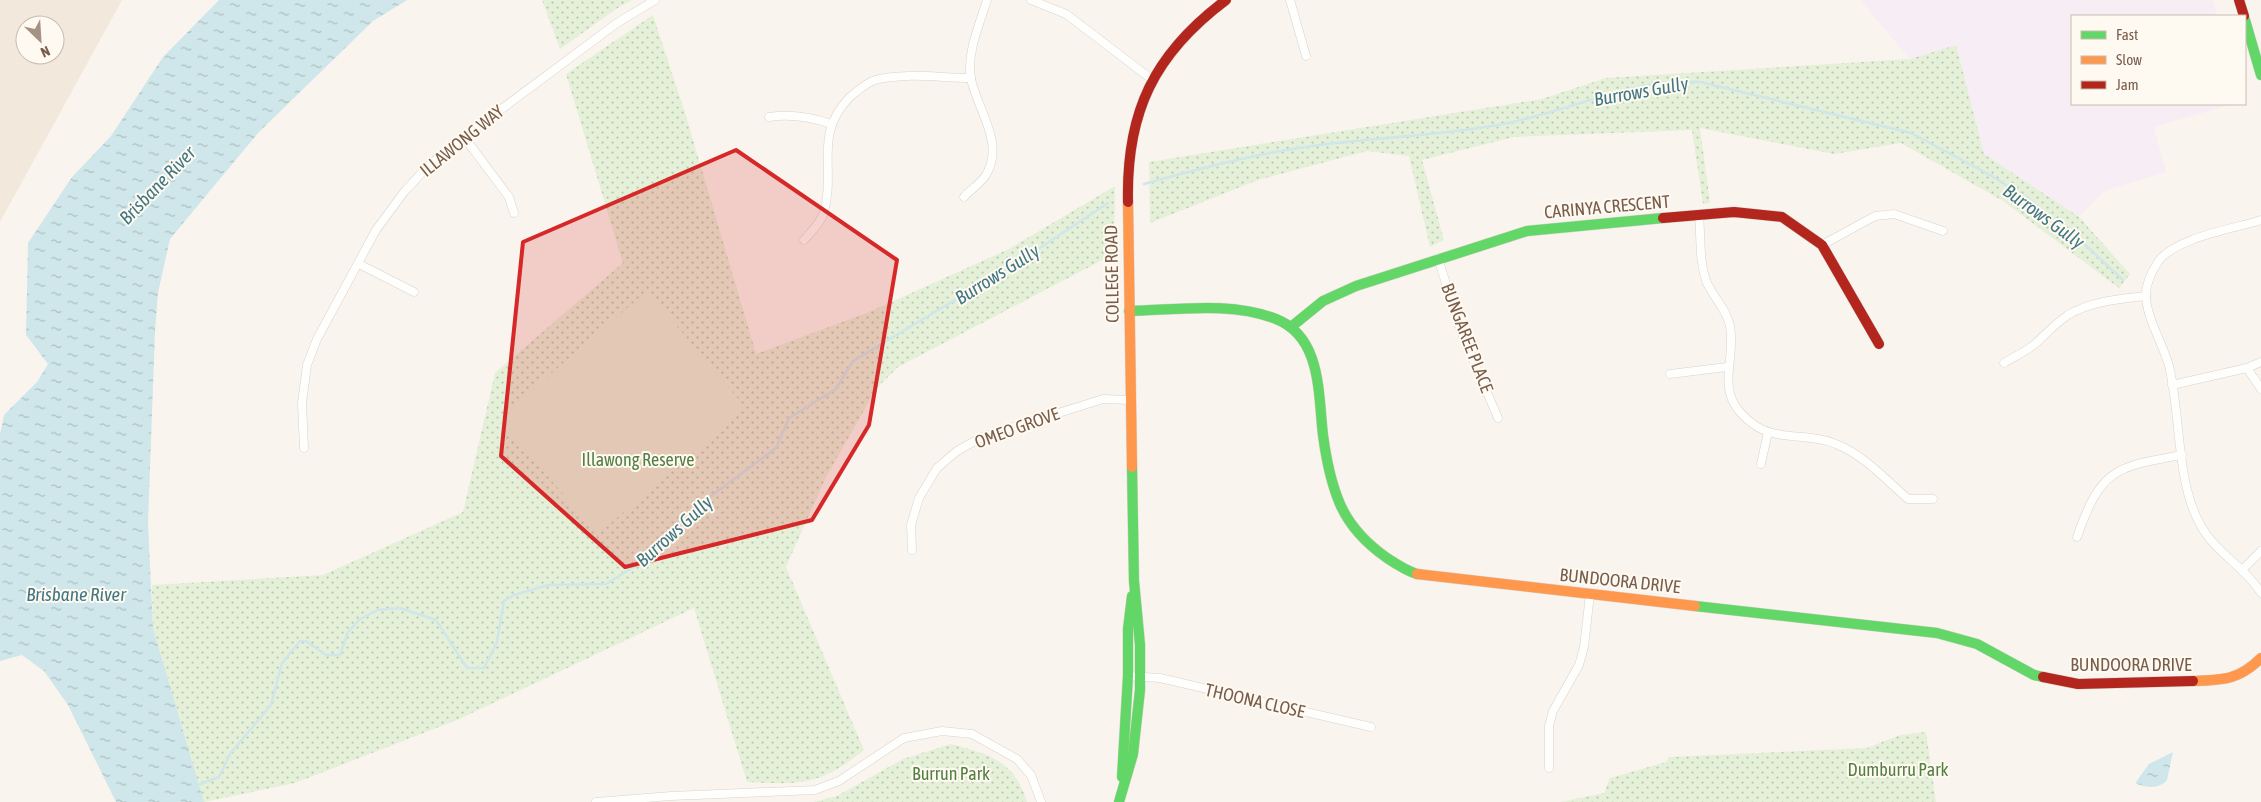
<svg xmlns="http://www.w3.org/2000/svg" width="2261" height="802" font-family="'Asap Condensed',sans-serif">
<defs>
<pattern id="grass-dots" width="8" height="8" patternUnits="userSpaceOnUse" patternTransform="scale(1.25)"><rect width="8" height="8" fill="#e5f0d9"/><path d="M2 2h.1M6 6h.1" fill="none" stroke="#bec6b2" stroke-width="1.8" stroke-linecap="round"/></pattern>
<pattern id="water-ripples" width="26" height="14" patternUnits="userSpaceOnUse" patternTransform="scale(1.25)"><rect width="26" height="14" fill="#cfe6ea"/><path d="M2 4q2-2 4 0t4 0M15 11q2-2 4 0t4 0" fill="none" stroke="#adbec0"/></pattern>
</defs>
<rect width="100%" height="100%" fill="#f9f5ee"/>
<!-- residential -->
<path fill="#f2e8dc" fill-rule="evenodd" d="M0,0H122L0,222ZM25,25H55V55H25Z"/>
<!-- education -->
<path fill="#f6edf5" d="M1860,0H2213L2217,16H2072V104H2233L2154,127L2166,172L2104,191L2079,217L1984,154L1956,45L1910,59Z"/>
<!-- grass -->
<g fill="url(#grass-dots)">
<path d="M542,0H632L616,9L560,49Z"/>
<path d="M653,15L686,116L756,354L867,313L1009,249L1115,186L1114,254L898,367L876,389L825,479L786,567L864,750C821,785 801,785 747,782L694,608L457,720L295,783L204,802L153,628L152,585L323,575L463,512L495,373L623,263L566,74Z"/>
<path d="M1956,45L1984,154L2079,217L2130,274L2119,288L2003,201L1901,143L1834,154L1700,128L1710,203L1703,204L1692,130L1514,137L1422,160L1444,240L1430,247L1409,156L1367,151L1258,180L1150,223L1149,162L1542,99L1606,78L1910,59Z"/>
<path d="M1926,732L1936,802H1561L1604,793L1610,778L1666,762L1669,757L1867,748L1900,735Z"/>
<path d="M951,744C989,754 1015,761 1027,802H813L837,796L903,759Z"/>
</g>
<!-- pitch -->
<path fill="#e5f0d9" d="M647,291L746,408L598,534L498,419Z"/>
<!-- water -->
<g fill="url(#water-ripples)">
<path d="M219,0H407L373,21L258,133L170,239L158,293L155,331L148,523L153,628L204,802H116L68,705L44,671L22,655L0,661V434L4,415L37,382L48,364L26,335L28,243L72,177L111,136L163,57Z"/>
<path d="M2173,752L2167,780C2159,789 2148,788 2137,784L2136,782L2149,764Z"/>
</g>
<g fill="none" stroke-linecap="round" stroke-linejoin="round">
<!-- stream -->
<g stroke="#cfe6ea" stroke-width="2.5">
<path d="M1144,184C1205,167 1266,151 1328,144C1385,137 1442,135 1498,125C1564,114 1632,77 1700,82L1911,133L1990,175L2027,198L2078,238L2123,280"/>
<path d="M195,786L219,777L230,754L271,705L282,663L300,641H306L326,655H340L348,632L360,619L378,610L400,608L436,620L467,668H484L497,642L504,601L514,595L548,585L606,584L645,560L711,496L776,448L789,418L836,389L853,361L1017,263L1108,203"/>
</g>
<defs>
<g id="street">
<path d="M1031,0L1066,14L1154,81"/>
<path d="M1290,0L1306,56"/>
<path d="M769,117C789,114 811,117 831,124"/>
<path d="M464,137L509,197L514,213"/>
<path d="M964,197C970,190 981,183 986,175C1005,143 978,111 971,79C966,54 980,23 987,0"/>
<path d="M1699,215C1701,237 1699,263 1707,283C1714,298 1727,310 1730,326C1737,365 1710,395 1756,426C1779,441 1811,433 1836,444C1864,455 1886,480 1908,499H1933"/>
<path d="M2261,220C2233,229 2174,238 2158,262C2151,272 2145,287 2146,298C2148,321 2163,344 2169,366C2181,415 2176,483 2201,526C2216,553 2245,567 2261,593"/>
<path d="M804,240C811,232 821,223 824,212C836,169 813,134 850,97C857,91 866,83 875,80C905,72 940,78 971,78"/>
<path d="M1822,245L1875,216L1894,214L1943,231"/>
<path d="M1438,258L1460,329L1498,418"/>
<path d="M359,264L414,292"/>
<path d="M2004,363C2014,357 2027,351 2036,343C2047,333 2056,323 2068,315C2091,301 2119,299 2146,296"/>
<path d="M2247,368L2261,389"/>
<path d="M1670,374L1727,367"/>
<path d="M2172,385L2247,368L2261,362"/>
<path d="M304,448L302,403L307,365L317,339L376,230L404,192L429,165L464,137L617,23L655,0"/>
<path d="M1761,464L1768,432"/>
<path d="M2077,537C2101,469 2114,467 2182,455"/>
<path d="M912,550L911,525L919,498L937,468L957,451L982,437L1103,399L1130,400"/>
<path d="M2242,570L2261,551"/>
<path d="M1128,676L1160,678L1371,727"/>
<path d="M1549,768V726L1553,711L1579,665L1584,647L1590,594"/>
<path d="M596,802L671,796L815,790L839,781L904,738L942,731L972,734L1017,759L1031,775L1041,802"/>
</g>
<g id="fast">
<path d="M2245,20L2261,75"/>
<path d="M1129,311C1176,310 1231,301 1276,319C1322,337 1318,394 1323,435C1326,458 1331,483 1340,504C1350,527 1367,544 1387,558C1396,564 1407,571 1417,574"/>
<path d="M1291,327L1323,301L1356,286L1527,231L1663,218"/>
<path d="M1695,606L1937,633L1977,644L2034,675L2043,677"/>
<path d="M1122,777L1128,676V629L1132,596"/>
<path d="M1119,802L1133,754L1140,690V645L1134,581L1132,467"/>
</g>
<g id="slow">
<path d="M1128,202L1132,467"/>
<path d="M1417,574L1695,606"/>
<path d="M2193,681C2223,680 2239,680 2261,658"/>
</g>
<g id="jam">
<path d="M2239,0L2244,16"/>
<path d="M1128,202C1126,112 1154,54 1226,0"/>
<path d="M1663,218L1734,212L1782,217L1822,245L1879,344"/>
<path d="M2043,677L2078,684L2193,681"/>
</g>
</defs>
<!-- street casing -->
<use href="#street" stroke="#d8d2cc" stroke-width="9"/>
<!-- fast casing -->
<use href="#fast" stroke="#d9d2cc" stroke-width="11"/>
<!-- slow casing -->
<use href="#slow" stroke="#d9d2cc" stroke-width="11"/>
<!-- jam casing -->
<use href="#jam" stroke="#d9d2cc" stroke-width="11"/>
<!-- street -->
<use href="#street" stroke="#fefefc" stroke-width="8"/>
<!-- fast -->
<use href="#fast" stroke="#63d668" stroke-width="10"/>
<!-- slow -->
<use href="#slow" stroke="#ff974d" stroke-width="10"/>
<!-- jam -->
<use href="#jam" stroke="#b3261e" stroke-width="10"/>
</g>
<!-- marked area -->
<path fill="#d62828" fill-opacity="0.2" stroke="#d62828" stroke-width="4" stroke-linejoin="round" d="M736,150L897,260L869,425L812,520L625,567L501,456L523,242Z"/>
<g text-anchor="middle" stroke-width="4" stroke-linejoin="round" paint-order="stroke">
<!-- street labels -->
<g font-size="18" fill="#795d4c" stroke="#fffaf1">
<text transform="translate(462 141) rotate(-39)" y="6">ILLAWONG WAY</text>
<text transform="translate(1607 207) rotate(-5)" y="6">CARINYA CRESCENT</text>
<text transform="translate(1112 274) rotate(-91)" y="6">COLLEGE ROAD</text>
<text transform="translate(1467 338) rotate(69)" y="6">BUNGAREE PLACE</text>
<text transform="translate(1017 428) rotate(-20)" y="6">OMEO GROVE</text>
<text transform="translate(1620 581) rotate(6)" y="6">BUNDOORA DRIVE</text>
<text x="2131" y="671">BUNDOORA DRIVE</text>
<text transform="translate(1255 701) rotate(13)" y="6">THOONA CLOSE</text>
</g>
<!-- park labels -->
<g font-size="18" fill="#537f42" stroke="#fffaf1">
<text x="638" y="466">Illawong Reserve</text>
<text x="1898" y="776">Dumburru Park</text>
<text x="951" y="780">Burrun Park</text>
</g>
<!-- water labels -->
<g font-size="19" font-style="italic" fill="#417785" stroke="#fffaf1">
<text transform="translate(1641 91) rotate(-10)" y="7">Burrows Gully</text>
<text transform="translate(157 185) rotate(-46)" y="7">Brisbane River</text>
<text transform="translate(2044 216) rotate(36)" y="7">Burrows Gully</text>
<text transform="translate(997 274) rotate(-32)" y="7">Burrows Gully</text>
<text transform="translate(674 531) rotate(-42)" y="7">Burrows Gully</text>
<text x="76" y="601">Brisbane River</text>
</g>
</g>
<!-- legend -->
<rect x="2071" y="15" width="175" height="90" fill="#fffaf1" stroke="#c9bbaf"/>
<rect x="2081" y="31" width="25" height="8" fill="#63d668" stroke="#c9bbaf"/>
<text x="2116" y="40" font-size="15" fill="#795d4c">Fast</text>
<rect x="2081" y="56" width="25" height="8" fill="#ff974d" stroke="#c9bbaf"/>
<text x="2116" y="65" font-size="15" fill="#795d4c">Slow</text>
<rect x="2081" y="81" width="25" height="8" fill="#b3261e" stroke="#c9bbaf"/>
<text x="2116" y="90" font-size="15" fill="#795d4c">Jam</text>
<!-- north arrow -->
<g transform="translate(40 40) rotate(155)"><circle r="24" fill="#fffaf1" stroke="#c9bbaf"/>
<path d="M0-4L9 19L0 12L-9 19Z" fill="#a69285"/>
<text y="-8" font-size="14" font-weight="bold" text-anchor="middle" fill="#795d4c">N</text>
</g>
</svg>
